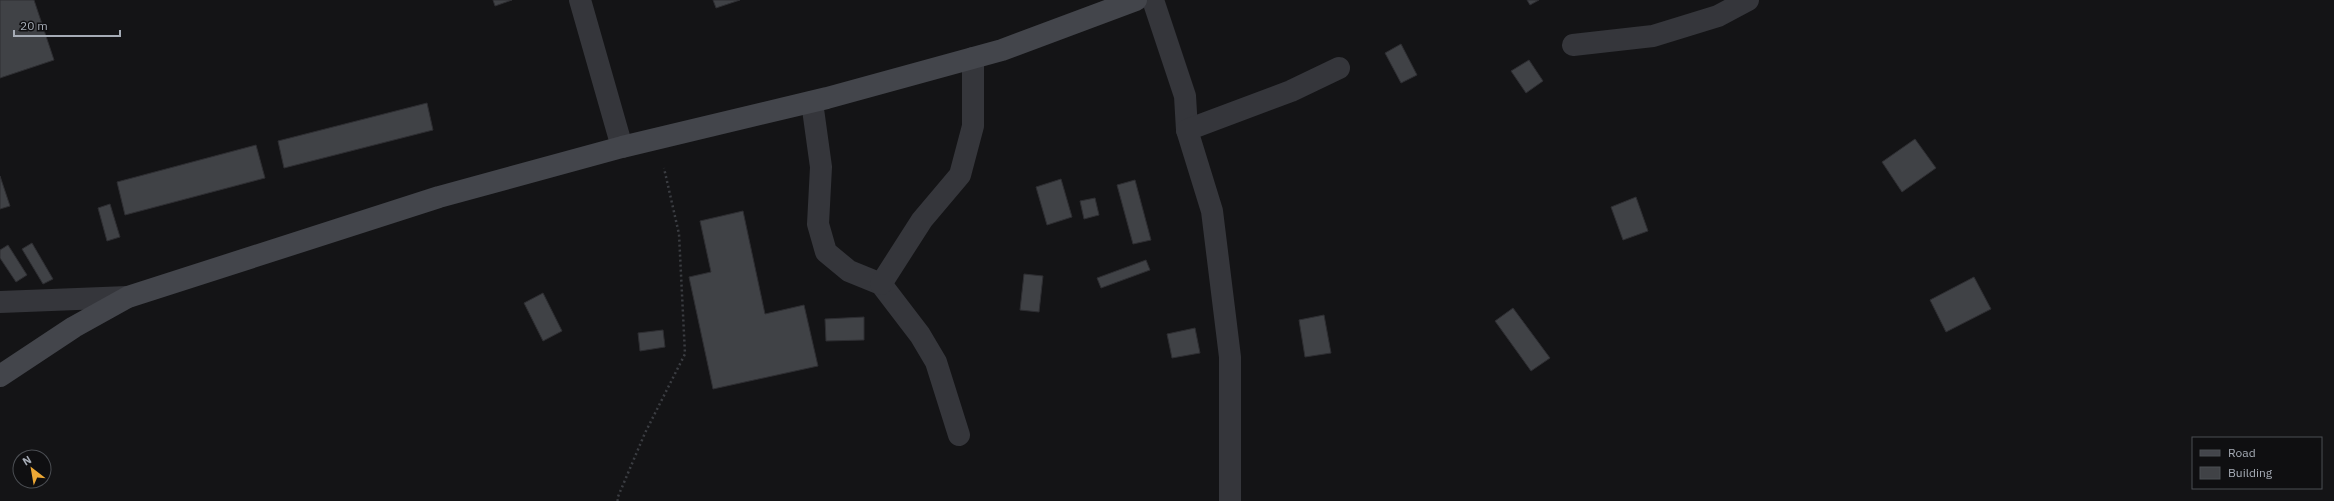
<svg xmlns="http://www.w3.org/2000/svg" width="2334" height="501" font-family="'IBM Plex Sans',sans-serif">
<rect width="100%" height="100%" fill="#141416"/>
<!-- building -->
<g fill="#404246" stroke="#2e2e32">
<path d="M0,0H34L54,60L0,78Z"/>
<path d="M493,0H512L495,6Z"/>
<path d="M713,0H740L716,8Z"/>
<path d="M1527,0H1539L1530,5Z"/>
<path d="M1401,44L1417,75L1401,83L1385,53Z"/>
<path d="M1529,60L1543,81L1526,93L1511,71Z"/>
<path d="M427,103L433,130L284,168L278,141Z"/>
<path d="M1915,139L1936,168L1902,192L1882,162Z"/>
<path d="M256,145L265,178L125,215L117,182Z"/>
<path d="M0,176L10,206L0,209Z"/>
<path d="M1061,179L1072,217L1047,225L1036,187Z"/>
<path d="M1135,180L1151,240L1133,244L1117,185Z"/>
<path d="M1636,197L1648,231L1623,240L1611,207Z"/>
<path d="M1095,198L1099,215L1084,219L1080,201Z"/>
<path d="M110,204L120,237L107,241L98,208Z"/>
<path d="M743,211L765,314L804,305L818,366L713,389L689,277L711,272L700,221Z"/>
<path d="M32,243L53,279L43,284L22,249Z"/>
<path d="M8,245L27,275L16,282L0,258V250Z"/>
<path d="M1146,260L1150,270L1101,288L1097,278Z"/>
<path d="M1024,274L1043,276L1039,312L1020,310Z"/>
<path d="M1974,277L1991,309L1946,332L1930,300Z"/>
<path d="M543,293L562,331L543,341L524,303Z"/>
<path d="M1513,308L1550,358L1531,371L1495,321Z"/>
<path d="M1324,315L1331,353L1305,357L1299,320Z"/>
<path d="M864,317V340L826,341L825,319Z"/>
<path d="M1195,328L1200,353L1172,358L1167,334Z"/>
<path d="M663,330L665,347L640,351L638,333Z"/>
</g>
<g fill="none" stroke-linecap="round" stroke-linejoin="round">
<!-- path -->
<path stroke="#3b3d42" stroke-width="2.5" stroke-dasharray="2 3" stroke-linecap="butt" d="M618,501L617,499L645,433L685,354L679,234L664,168"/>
<!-- street -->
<g stroke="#35363b" stroke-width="22">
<path d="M580,0L622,147"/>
<path d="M1153,0L1185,96L1187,130"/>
<path d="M1573,45L1653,36L1718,16L1748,0"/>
<path d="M812,102L821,167L818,224L826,252L849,271L881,284L920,335L936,362L959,435"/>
<path d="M881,284L922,220L960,175L973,126V58"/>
<path d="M0,302L128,297"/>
<path d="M1230,501V357L1212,211L1187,130L1291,91L1339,68"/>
</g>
<!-- secondary -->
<path stroke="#43454b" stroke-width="22" d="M0,376L74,327L128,297L439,197L622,147L827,98L1002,50L1136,0"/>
</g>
<!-- legend -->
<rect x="2192" y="437" width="130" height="52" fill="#0f0f11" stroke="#4b4e53"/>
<rect x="2200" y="450" width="20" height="6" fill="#43454b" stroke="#4b4e53"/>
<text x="2228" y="457" font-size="12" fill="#a6acb6">Road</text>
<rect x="2200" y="467" width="20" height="12" fill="#404246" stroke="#4b4e53"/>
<text x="2228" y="477" font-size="12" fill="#a6acb6">Building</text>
<!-- north arrow -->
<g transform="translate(32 469) rotate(329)"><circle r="19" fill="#0f0f11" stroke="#4b4e53"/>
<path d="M0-3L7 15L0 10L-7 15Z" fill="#eda835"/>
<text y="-6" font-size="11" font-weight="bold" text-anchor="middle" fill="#a6acb6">N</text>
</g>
<!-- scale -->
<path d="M14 30v6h106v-6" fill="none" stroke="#a6acb6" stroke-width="2"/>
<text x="20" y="30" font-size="12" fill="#a6acb6" stroke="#0f0f11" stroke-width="3" paint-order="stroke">20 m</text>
</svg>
